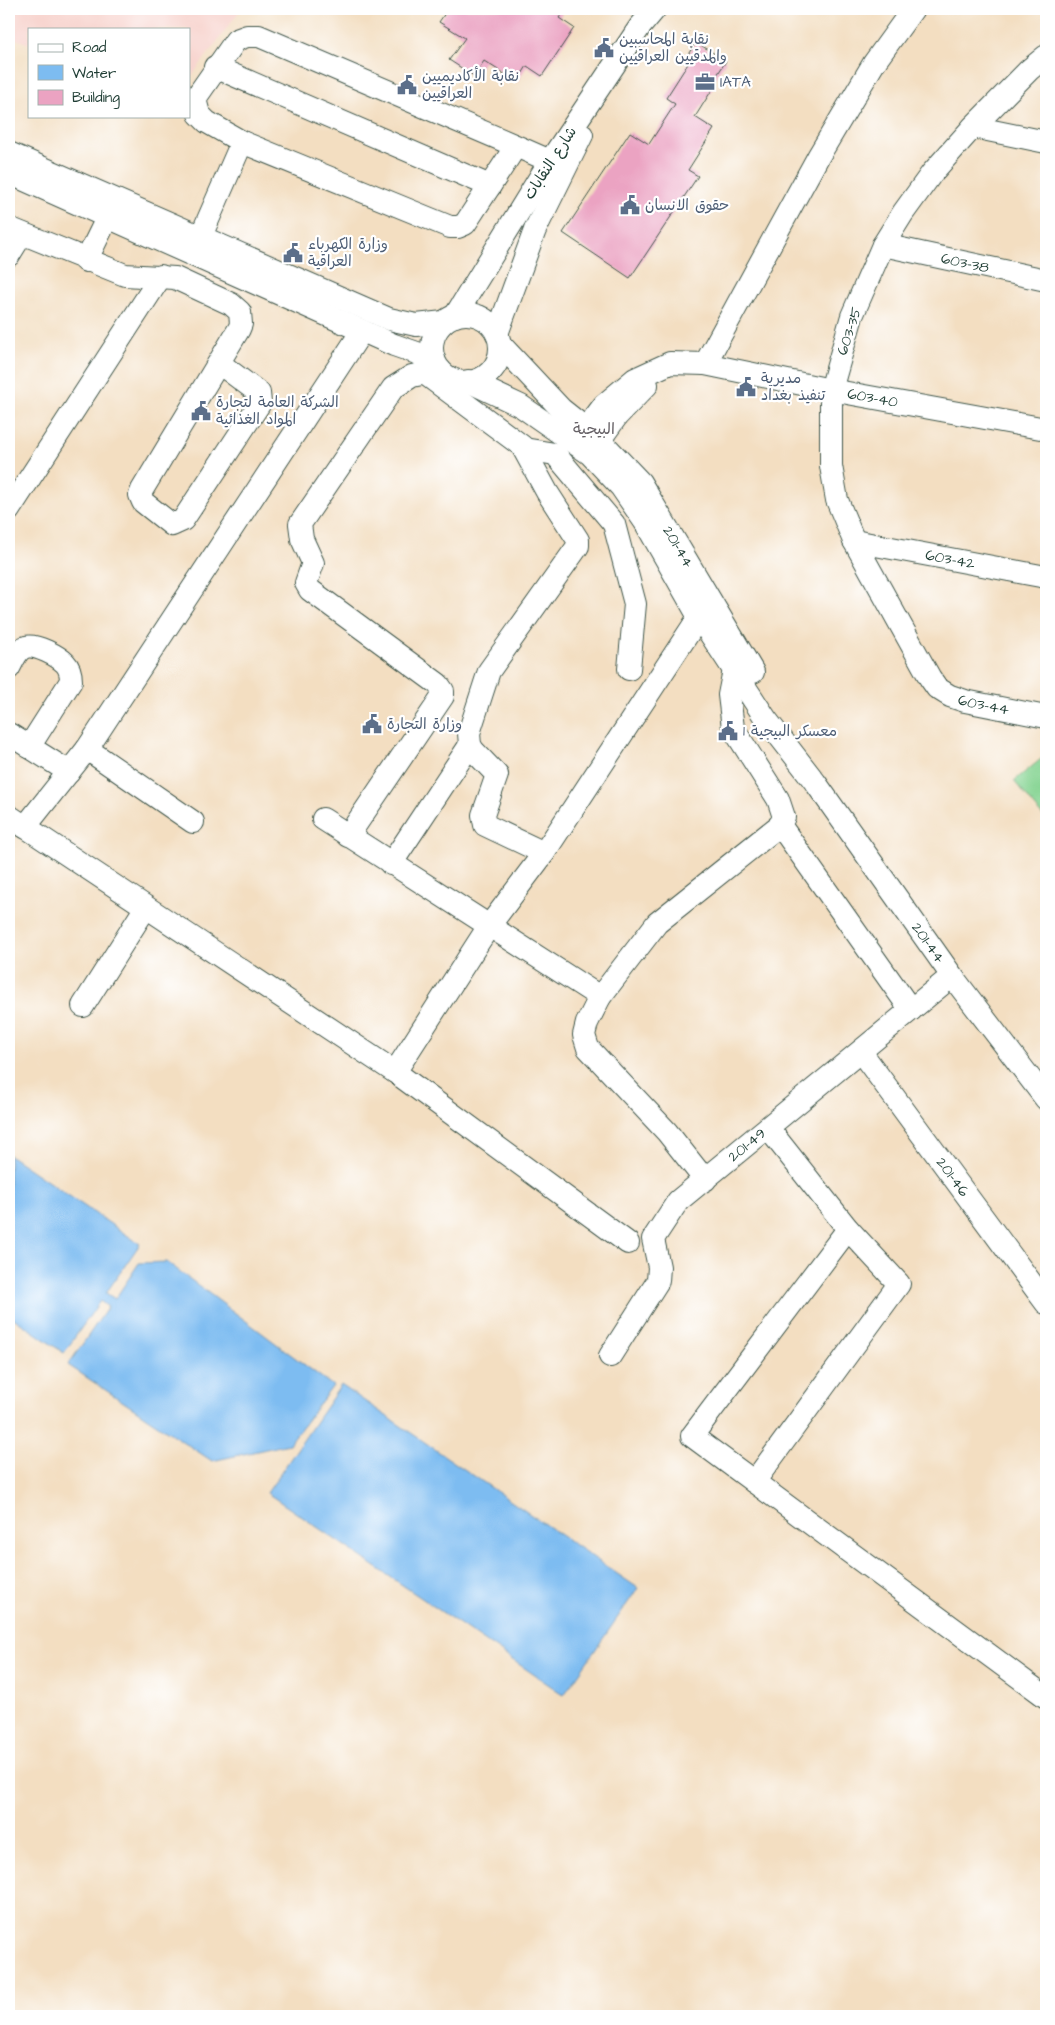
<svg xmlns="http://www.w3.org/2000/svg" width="1055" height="2025" font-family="'Architects Daughter','Playpen Sans Arabic',sans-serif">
<rect width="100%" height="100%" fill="#fff"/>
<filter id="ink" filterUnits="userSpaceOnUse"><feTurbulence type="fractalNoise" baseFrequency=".02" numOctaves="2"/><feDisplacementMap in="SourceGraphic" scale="10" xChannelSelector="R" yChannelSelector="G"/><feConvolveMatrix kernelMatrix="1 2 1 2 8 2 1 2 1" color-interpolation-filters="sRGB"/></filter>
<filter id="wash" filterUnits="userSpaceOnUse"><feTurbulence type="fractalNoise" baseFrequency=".0096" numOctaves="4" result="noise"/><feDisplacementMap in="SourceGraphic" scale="20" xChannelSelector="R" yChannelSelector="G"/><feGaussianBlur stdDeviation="1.12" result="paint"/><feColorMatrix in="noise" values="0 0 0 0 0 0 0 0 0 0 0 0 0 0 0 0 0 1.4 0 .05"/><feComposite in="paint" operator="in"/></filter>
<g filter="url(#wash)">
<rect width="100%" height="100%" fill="#f3dec1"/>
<!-- built -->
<path fill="#f7d0ca" d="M9,9H241L189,80V29H29V44L9,36Z"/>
<!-- green -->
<path fill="#86d493" stroke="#528864" d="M1046,755V820L1014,781Z"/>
<!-- water -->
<g fill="#7dbcf1" stroke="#4e7c92">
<path d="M9,1155L140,1244L106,1293L115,1299L139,1263L167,1262L333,1386L289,1444L212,1461L68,1365L108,1307L100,1301L64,1353L9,1315Z"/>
<path d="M341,1385L638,1588L564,1695L267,1493Z"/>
</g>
<g id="blocks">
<!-- building -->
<g fill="#eba3c2">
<path d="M448,9H565L559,18L574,28L542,76L527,66L517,82L484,61L474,76L449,60L465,38L439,22Z"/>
<path d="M696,42L726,61L712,83L715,85L695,117L714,129L688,170L698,176L630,278L563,233L630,132L649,144L675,104L666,98L691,59L687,56Z"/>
</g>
</g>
</g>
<g filter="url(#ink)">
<use href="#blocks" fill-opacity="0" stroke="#3f5549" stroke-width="1"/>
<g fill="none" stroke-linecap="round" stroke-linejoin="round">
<defs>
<g id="minor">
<path id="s1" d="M1046,56L1029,70L973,127L932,173L903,213L883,245L852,316L831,390V466L837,500L854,541L930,678L937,688L950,696L965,701L1046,717"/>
<path d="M215,67L490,186"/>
<path d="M973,127L1046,142"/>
<path d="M516,146L465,224L458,227H450L242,142L207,122L199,114L196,103L197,96L236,40L247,36H259L516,146L550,161"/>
<path d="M9,153L389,319L416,325L444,322"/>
<path d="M9,173L394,345L434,359"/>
<path d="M9,228L125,275L175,278L231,304L240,312L241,324L239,329L142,490L140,495L143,502L172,525L183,520L260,403L259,393L219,363"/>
<path d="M201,236L242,142"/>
<path id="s2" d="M883,245L1046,280"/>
<path d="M9,255L22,234"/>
<path d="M86,261L114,204"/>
<circle cx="466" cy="348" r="34"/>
<path d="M455,316L550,161L639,28L655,9"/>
<path d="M497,334L535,230L582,135"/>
<path id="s3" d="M500,344L561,409L600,440L640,482L753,672"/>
<path d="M705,364L818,157L874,63L913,9"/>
<path d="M424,373L522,446L547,492L578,540V546L489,671L469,733L470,745L473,750L497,775L483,815L485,825L544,853"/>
<path id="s4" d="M468,381L521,406L590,454L621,487L645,522L699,617L766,719L815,782L952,976L1046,1099"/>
<path id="s5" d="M577,441L604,405L635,379L670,363L705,364L831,390L1046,429"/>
<path d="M524,449L555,454L614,524L635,604L629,669"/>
<path d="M591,452L617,416L647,385"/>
<path d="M9,510L161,276"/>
<path id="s6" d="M854,541L1046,577"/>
<path d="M9,668C13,661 17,649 26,647C36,644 58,656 65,663C70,668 71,675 71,681L29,747"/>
<path d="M9,734L69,772"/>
<path d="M87,749L193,822"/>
<path d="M9,816L395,1072L628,1243"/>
<path d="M323,819L600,997"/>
<path d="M780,825L911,1010"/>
<path d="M25,827L87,749L362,331"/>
<path d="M348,836L443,696V691L438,684L310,590L306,583L313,563L302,539L300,524L393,388L412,376L440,370"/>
<path d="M391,864L470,745"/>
<path d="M83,1006L146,907"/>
<path id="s7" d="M861,1052L1046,1303"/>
<path d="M395,1072L489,926L544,853L699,617"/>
<path d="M705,1180L667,1132L588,1048L584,1035L587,1023L600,997L657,923L780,825L784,817L778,799L733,728L729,695L734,670"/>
<path d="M848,1229L692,1436L1046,1697"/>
<path id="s8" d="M610,1356L658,1281L659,1267L653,1239L678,1201L952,976"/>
<path d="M754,1482L899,1284L848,1229L768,1128"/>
</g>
</defs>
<!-- minor casing -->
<use href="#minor" stroke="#3f5549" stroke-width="24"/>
<!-- minor -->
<use href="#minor" stroke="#fff" stroke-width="22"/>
</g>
</g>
<!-- icons -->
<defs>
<symbol id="civic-bare" viewBox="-9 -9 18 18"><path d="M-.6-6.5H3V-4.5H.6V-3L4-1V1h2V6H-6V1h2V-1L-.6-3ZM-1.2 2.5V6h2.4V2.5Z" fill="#5c6f8a" stroke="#fff" stroke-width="2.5" paint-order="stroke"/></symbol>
<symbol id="office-bare" viewBox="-9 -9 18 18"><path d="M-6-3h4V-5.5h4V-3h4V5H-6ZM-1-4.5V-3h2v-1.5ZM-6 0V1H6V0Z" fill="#5c6f8a" stroke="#fff" stroke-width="2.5" paint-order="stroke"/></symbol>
</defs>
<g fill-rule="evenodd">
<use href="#civic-bare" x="590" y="34" width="28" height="28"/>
<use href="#office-bare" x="691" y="68" width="28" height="28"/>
<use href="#civic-bare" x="393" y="71" width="28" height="28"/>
<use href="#civic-bare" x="616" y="191" width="28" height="28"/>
<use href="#civic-bare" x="279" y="239" width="28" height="28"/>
<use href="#civic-bare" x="732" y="373" width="28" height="28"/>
<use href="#civic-bare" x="187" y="397" width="28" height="28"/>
<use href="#civic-bare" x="358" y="710" width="28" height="28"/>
<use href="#civic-bare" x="714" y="717" width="28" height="28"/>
</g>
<g text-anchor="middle" stroke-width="4.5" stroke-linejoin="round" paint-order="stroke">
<!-- service labels -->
<g font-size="15" fill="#4e5e75" stroke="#fff" text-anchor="start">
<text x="619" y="44">نقابة المحاسبين<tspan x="619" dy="17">والمدقيين العراقيين</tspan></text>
<text x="422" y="81">نقابة الأكاديميين<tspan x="422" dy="17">العراقيين</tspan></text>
<text x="720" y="87">IATA</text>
<text x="645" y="210">حقوق الانسان</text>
<text x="308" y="249">وزارة الكهرباء<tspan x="308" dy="17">العراقية</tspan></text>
<text x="761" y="383">مديرية<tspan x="761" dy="17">تنفيذ بغداد</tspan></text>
<text x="216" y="407">الشركة العامة لتجارة<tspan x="216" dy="17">المواد الغذائية</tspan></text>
<text x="387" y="729">وزارة التجارة</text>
<text x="743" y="736">معسكر البيجية 1</text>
</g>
<!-- street labels -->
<g font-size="15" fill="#1f3d34" stroke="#fff">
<text transform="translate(550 163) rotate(-57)" y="5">شارع النقابات</text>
<text dy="5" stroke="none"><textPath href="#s2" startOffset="84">603-38</textPath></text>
<text transform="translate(849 331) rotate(-72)" y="5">603-35</text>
<text dy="5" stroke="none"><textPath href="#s5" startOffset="330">603-40</textPath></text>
<text dy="5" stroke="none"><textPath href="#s3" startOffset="272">201-44</textPath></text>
<text dy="5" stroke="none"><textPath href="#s6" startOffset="98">603-42</textPath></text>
<text dy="5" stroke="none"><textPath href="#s1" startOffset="779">603-44</textPath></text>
<text dy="5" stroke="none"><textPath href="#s4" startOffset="738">201-44</textPath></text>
<text dy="5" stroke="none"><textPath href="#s8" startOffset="266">201-49</textPath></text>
<text dy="5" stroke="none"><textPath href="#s7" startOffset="155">201-46</textPath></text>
</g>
<!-- neighbourhood labels -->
<g font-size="16" fill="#666166" stroke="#fff">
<text x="594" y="434">البيجية</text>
</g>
</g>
<!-- margin -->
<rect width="1055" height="2025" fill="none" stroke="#fff" stroke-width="30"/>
<!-- legend -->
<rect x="28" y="28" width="162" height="90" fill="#ffffff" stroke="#a5b1ae"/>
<rect x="38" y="44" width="25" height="8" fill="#ffffff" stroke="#a5b1ae"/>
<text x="72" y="52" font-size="15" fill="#1f3d34">Road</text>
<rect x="38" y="65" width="25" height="15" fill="#7dbcf1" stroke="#a5b1ae"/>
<text x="72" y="78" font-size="15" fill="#1f3d34">Water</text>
<rect x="38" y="90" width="25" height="15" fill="#eba3c2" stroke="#a5b1ae"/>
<text x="72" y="102" font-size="15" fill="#1f3d34">Building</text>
</svg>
